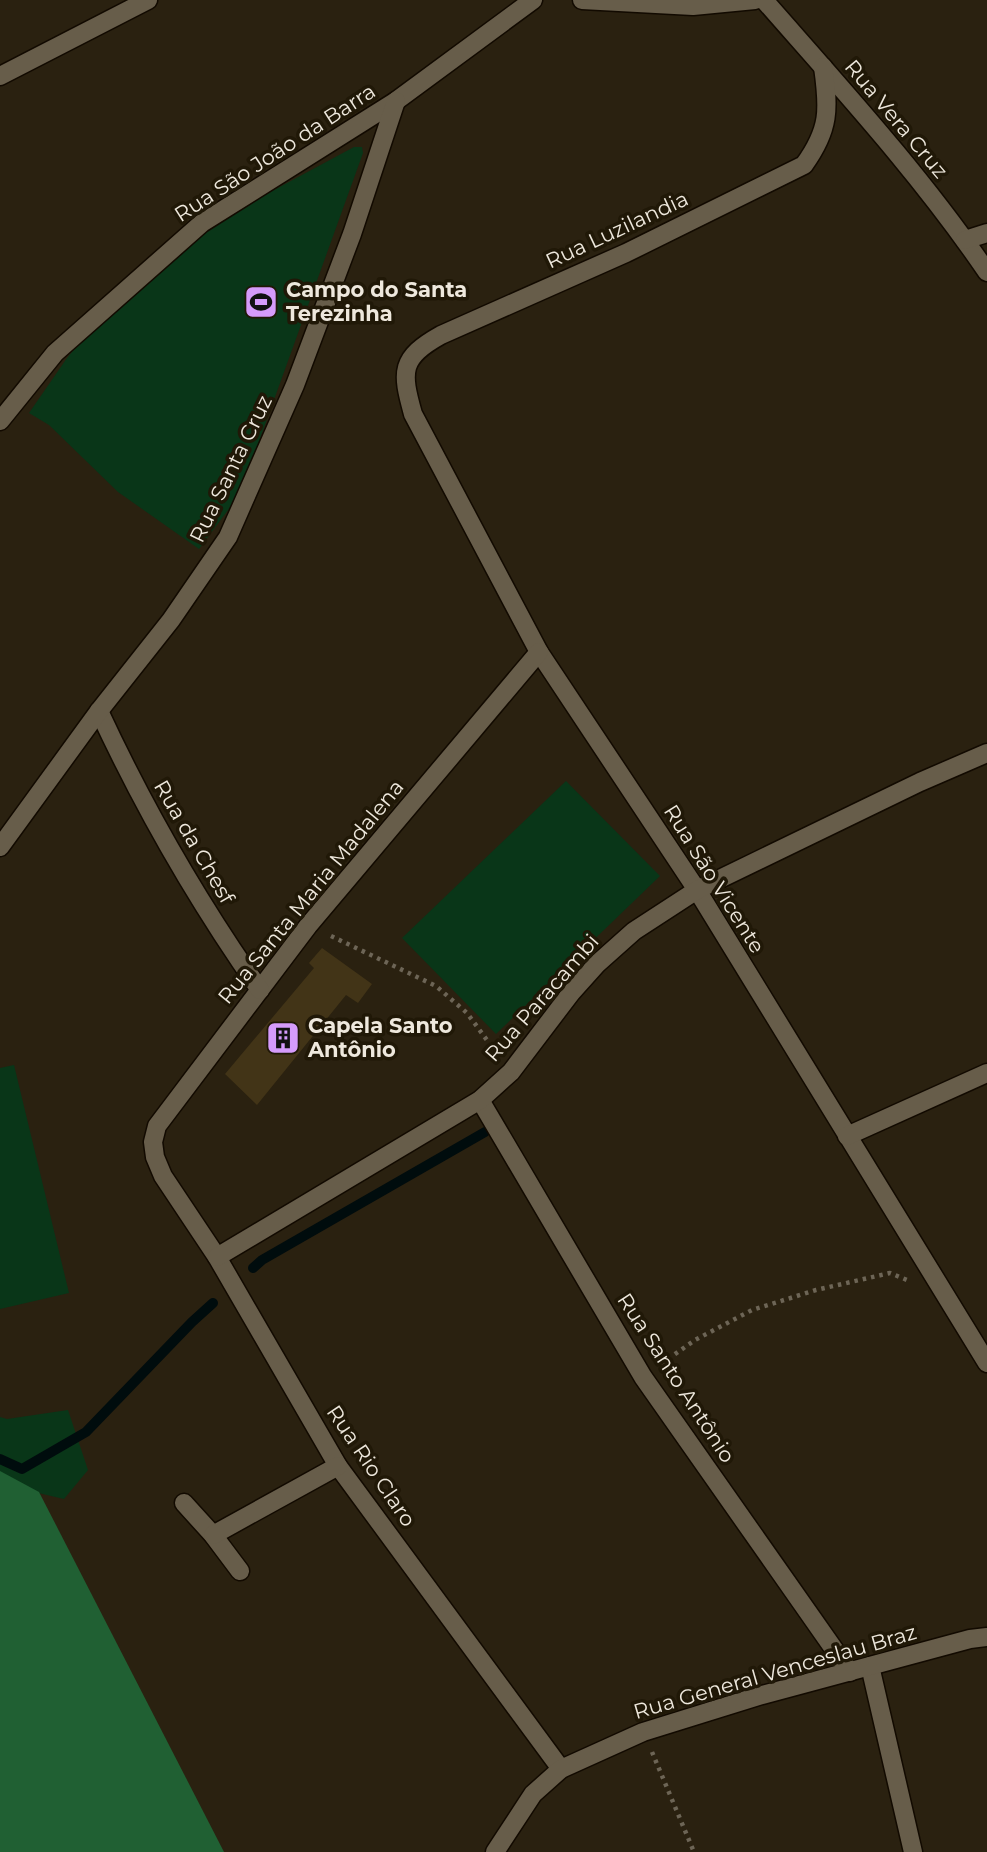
<svg xmlns="http://www.w3.org/2000/svg" width="987" height="1852" font-family="Montserrat,sans-serif">
<rect width="100%" height="100%" fill="#2a2110"/>
<!-- green -->
<g fill="#093618">
<path d="M354,147H362L363,153L240,494L199,549L118,492L49,425L29,413L67,358L85,336L224,217Z"/>
<path d="M566,781L660,876L496,1034L402,938Z"/>
<path d="M14,1065L69,1293L0,1309V1068Z"/>
<path d="M68,1410L88,1470L64,1499L0,1484V1417L7,1419Z"/>
</g>
<!-- forest -->
<path fill="#206033" d="M0,1471L39,1492L224,1852H0Z"/>
<g fill="none" stroke-linecap="round" stroke-linejoin="round">
<!-- stream -->
<g stroke="#000c0d" stroke-width="10">
<path d="M253,1268L262,1260L485,1132"/>
<path d="M0,1459L22,1469L86,1432L192,1322L213,1303"/>
</g>
</g>
<!-- building -->
<path fill="#423417" d="M322,948L372,984L358,1003L346,995L257,1105L225,1074L314,968L309,963Z"/>
<g fill="none" stroke-linecap="round" stroke-linejoin="round">
<defs>
<g id="minor">
<path d="M582,0L693,6L755,0"/>
<path d="M764,0C841,88 921,175 987,272"/>
<path d="M823,67C829,109 830,129 804,165L626,253L441,335C400,358 401,371 413,414L539,652L697,890L987,1363"/>
<path d="M0,76L148,0"/>
<path d="M965,240L987,233"/>
<path d="M0,421L55,353L202,223L396,101L533,0"/>
<path d="M539,652L308,926L157,1126L153,1142L155,1157L163,1176L217,1257L338,1466L561,1769"/>
<path d="M99,711C144,808 198,902 260,990"/>
<path d="M0,847L99,711L171,620L228,537L295,385L352,234L396,101"/>
<path d="M480,1100L643,1377L850,1672"/>
<path d="M847,1136L987,1073"/>
<path d="M217,1257L480,1100L511,1072L571,993L597,964L634,931L697,890L920,782L987,753"/>
<path d="M184,1503L213,1535L240,1571"/>
<path d="M213,1535L338,1466"/>
<path d="M870,1666L913,1852"/>
<path d="M495,1852L533,1794L561,1769L643,1732L762,1695L970,1639L987,1637"/>
</g>
</defs>
<!-- minor casing -->
<use href="#minor" stroke="#120a00" stroke-width="21"/>
<!-- path -->
<g stroke="#6d6556" stroke-width="4.5" stroke-dasharray="3.5 5" stroke-linecap="butt">
<path d="M331,936L436,986L467,1013L495,1051"/>
<path d="M661,1364L695,1340L752,1310L816,1290L890,1273L907,1280"/>
<path d="M652,1752L694,1852"/>
</g>
<!-- minor -->
<use href="#minor" stroke="#675d4a" stroke-width="18"/>
</g>
<!-- icons -->
<defs>
<symbol id="stadium-square" viewBox="-11 -11 22 22"><rect x="-9" y="-9" width="18" height="18" rx="4" fill="#d59bfb" stroke="#201807"/><path d="M0-5a6.5 5 0 1 0 0 10a6.5 5 0 1 0 0-10ZM-3.5-1.8h7v3.6h-7Z" fill="#111"/></symbol>
<symbol id="building-square" viewBox="-11 -11 22 22"><rect x="-9" y="-9" width="18" height="18" rx="4" fill="#d59bfb" stroke="#201807"/><path d="M-4-6H4V6H1V3H-1V6H-4ZM-2.5-4.3h1.7v1.8h-1.7ZM.8-4.3h1.7v1.8H.8ZM-2.5-1h1.7V.8h-1.7ZM.8-1h1.7V.8H.8Z" fill="#111"/></symbol>
</defs>
<g fill-rule="evenodd">
<use href="#stadium-square" x="242" y="283" width="38" height="38"/>
<use href="#building-square" x="264" y="1019" width="38" height="38"/>
</g>
<g text-anchor="middle" stroke-width="7" stroke-linejoin="round" paint-order="stroke">
<!-- street labels -->
<g font-size="21" fill="#eee8dd" stroke="#201807">
<text transform="translate(896 119) rotate(50)" y="7">Rua Vera Cruz</text>
<text transform="translate(275 153) rotate(-33)" y="7">Rua São João da Barra</text>
<text transform="translate(617 230) rotate(-25)" y="7">Rua Luzilandia</text>
<text transform="translate(231 469) rotate(-64)" y="7">Rua Santa Cruz</text>
<text transform="translate(194 842) rotate(60)" y="7">Rua da Chesf</text>
<text transform="translate(714 879) rotate(58)" y="7">Rua São Vicente</text>
<text transform="translate(311 892) rotate(-51)" y="7">Rua Santa Maria Madalena</text>
<text transform="translate(542 998) rotate(-49)" y="7">Rua Paracambi</text>
<text transform="translate(676 1378) rotate(57)" y="7">Rua Santo Antônio</text>
<text transform="translate(371 1466) rotate(56)" y="7">Rua Rio Claro</text>
<text transform="translate(775 1672) rotate(-16)" y="7">Rua General Venceslau Braz</text>
</g>
<!-- poi labels -->
<g font-size="21" font-weight="bold" fill="#eee8dd" stroke="#201807" text-anchor="start">
<text x="286" y="297">Campo do Santa<tspan x="286" dy="24">Terezinha</tspan></text>
<text x="308" y="1033">Capela Santo<tspan x="308" dy="24">Antônio</tspan></text>
</g>
</g>
</svg>
